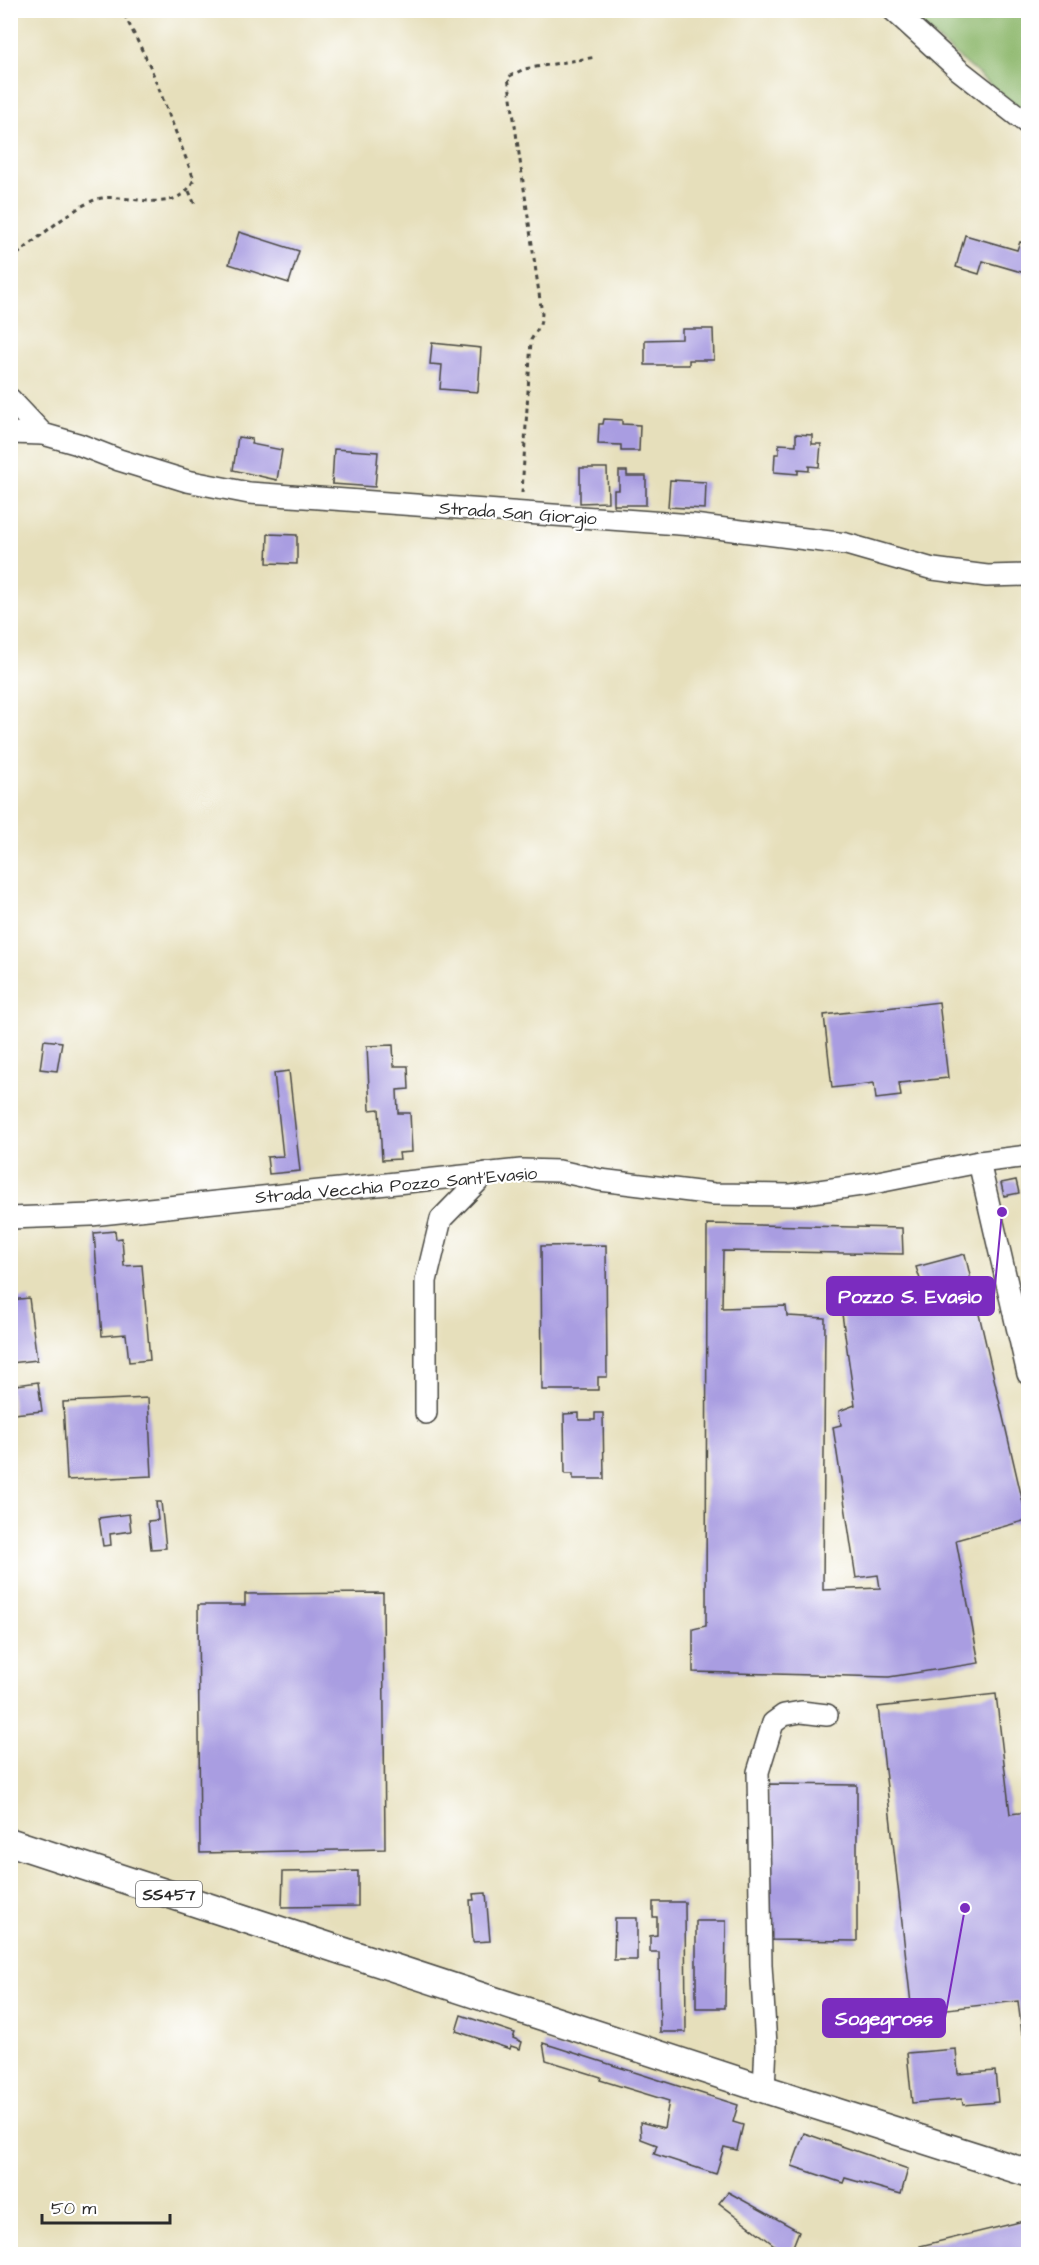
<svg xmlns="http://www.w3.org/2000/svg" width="1039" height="2265" font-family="'Architects Daughter',sans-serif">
<rect width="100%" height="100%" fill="#fff"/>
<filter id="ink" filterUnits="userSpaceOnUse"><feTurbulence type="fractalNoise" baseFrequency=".0167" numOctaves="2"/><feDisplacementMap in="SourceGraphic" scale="12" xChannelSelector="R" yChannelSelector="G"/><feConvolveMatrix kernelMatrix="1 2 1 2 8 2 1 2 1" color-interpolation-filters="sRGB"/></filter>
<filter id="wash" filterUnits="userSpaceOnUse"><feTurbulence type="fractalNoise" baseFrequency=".008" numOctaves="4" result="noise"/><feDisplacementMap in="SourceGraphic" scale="24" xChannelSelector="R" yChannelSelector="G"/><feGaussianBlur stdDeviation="1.35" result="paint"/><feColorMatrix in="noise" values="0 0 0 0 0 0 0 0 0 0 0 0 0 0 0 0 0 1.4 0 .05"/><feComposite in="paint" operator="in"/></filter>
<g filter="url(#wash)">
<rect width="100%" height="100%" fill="#e6dfbb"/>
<!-- forest -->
<path fill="#90b96f" stroke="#5e724d" stroke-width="1.5" d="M905,11H1028V115L1013,104Z"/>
<g id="blocks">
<!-- building -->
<g fill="#a99de1">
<path d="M239,232L299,251L289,283L229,264Z"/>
<path d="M965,235L1017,250L1020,242L1028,244V274L983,261L979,274L956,267Z"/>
<path d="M682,329H713L714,360H689V365H645V340L682,339Z"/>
<path d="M432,343L481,348L478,392L440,389L442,365L430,364Z"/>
<path d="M604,419L622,420V424L640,425L639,451H621V445L598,444L599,424H603Z"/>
<path d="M796,434L812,435V444H821L819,467L809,466V471L798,470V474L774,472L775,454H779V444L796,445Z"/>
<path d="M238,437L252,439L251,444L282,450L277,480L233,470Z"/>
<path d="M334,449L378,452L375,487L332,484Z"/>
<path d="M580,468H607L608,502L580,503Z"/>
<path d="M619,471H627V476H646V505H614V490H619Z"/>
<path d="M670,480L706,482L705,509L668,507Z"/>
<path d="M268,534L297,535V564L267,563Z"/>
<path d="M939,1002L948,1078L899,1083L901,1096L876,1099L874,1083L832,1088L824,1015Z"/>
<path d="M44,1040L62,1042L57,1071L40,1069Z"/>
<path d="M393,1045L394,1066H408L409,1089L397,1090L398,1113H410L412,1152L399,1153L400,1159L382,1160L379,1109L370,1110L367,1046Z"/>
<path d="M289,1071L300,1171L269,1174L267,1157L283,1156L274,1073Z"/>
<path d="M1016,1180L1019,1193L1004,1196L1001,1183Z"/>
<path d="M707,1224L902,1228L903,1254L723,1251L722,1308L786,1306L787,1316L825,1318L823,1590L880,1588L878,1575L856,1578L833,1427L841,1425L839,1411L855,1405L842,1314L892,1305L891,1290L921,1282L916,1267L965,1254L1027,1520L956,1540L979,1663L889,1677L693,1672V1629L706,1626Z"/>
<path d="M115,1231L116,1239L122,1238L124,1266L142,1265L150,1360L129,1362L126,1334L102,1336L94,1233Z"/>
<path d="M606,1245L607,1377H598V1390H542L541,1246Z"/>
<path d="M29,1298L37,1360L11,1363L10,1300Z"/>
<path d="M38,1382L42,1411L14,1414L10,1386Z"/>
<path d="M148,1398L152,1476L67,1480L63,1402Z"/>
<path d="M579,1413V1420H595V1413H603L604,1479H573V1474H565L564,1414Z"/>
<path d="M156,1502H161L166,1548L151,1549L148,1521L158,1520Z"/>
<path d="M129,1514L131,1531L110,1534L111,1545L103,1546L99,1518Z"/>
<path d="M383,1593L385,1849L200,1853L198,1605H245V1594Z"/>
<path d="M996,1694L1010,1814L1028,1812V2033L1022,2034L1018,2001L912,2013L878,1707Z"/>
<path d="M768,1784L857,1785V1941L767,1940Z"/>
<path d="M358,1871V1906L282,1907L283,1872Z"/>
<path d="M486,1893L490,1941L473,1942L470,1900H474L473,1894Z"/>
<path d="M653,1902H685L686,2032H660L659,1952H650V1936L657,1935V1917H653Z"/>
<path d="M615,1918H637V1960H614Z"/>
<path d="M696,1921H726L725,2008H696Z"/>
<path d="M461,2015L515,2033L513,2038L522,2042L520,2049L511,2046L510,2049L456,2031Z"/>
<path d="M543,2043L738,2105L733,2122L743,2125L737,2150L724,2147L716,2174L654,2154L657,2145L641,2139L640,2122L664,2128L669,2101L600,2080L601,2077L546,2060Z"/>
<path d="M956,2049L958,2074L995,2071L998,2102L963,2105L962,2099L912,2103L907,2053Z"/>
<path d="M804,2133L908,2169L901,2194L845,2178L843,2183L792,2166Z"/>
<path d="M728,2192L799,2231L790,2254H786L719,2203Z"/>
<path d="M1028,2220V2254H922L920,2246Z"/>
</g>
</g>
</g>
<g filter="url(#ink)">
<use href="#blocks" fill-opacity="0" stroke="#474641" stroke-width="1.5"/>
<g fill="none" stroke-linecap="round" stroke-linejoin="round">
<defs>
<g id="minor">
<path d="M893,10L959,70L1028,124"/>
<path d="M10,399L43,434"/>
<path d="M10,433L43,434L78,444L119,460L187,481L249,493L693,525L846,544L933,569L987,576L1028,575"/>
<path d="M979,1162L1028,1374"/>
<path d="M10,1218L91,1215L521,1170L559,1171L600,1180L714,1194L791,1195L868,1184L979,1162L1028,1156"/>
<path d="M426,1413V1281L441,1219L486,1173"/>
<path d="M764,2089L766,2045L761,1965L758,1772L773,1723L784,1715L801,1712L827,1715"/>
</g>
<path id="major" d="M10,1842L764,2089L1028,2173"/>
</defs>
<!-- minor casing -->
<use href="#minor" stroke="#474641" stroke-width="24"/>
<!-- major casing -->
<use href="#major" stroke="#474641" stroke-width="30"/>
<!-- path -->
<g stroke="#474641" stroke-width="3" stroke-dasharray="4.5 4.5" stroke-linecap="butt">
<path d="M189,191L195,205"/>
<path d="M10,260C32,244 77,202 102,198C134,194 177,217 194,179L150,66L125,16"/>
<path d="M522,493L531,340L540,325L542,314L508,77L524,69L596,57"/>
</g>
<!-- minor -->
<use href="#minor" stroke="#fff" stroke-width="21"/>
<!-- major -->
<use href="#major" stroke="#fff" stroke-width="27"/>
</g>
</g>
<g text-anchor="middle" stroke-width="4.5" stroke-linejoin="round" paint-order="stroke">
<!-- shield labels -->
<rect fill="#fff" stroke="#6b6b6b" stroke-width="1.5" x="136" y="1881" width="66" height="26" rx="4.5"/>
<g font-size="16" font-weight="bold" fill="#2b2b2b">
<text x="169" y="1900">SS457</text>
</g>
<!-- street labels -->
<g font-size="18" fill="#2b2b2b" stroke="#fff">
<text transform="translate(518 513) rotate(4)" y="6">Strada San Giorgio</text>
<text transform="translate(396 1185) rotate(-5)" y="6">Strada Vecchia Pozzo Sant'Evasio</text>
</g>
</g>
<!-- callouts -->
<path fill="none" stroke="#7b2cbf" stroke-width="2" d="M1002 1212L994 1296M965 1908L945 2018"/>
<g fill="#7b2cbf" stroke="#fff" stroke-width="2">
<circle cx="1002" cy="1212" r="6"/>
<circle cx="965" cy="1908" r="6"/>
</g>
<g fill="#7b2cbf" stroke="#7b2cbf" stroke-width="2">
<rect x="827" y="1277" width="167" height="38" rx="6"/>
<rect x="823" y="1999" width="122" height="38" rx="6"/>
</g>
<g font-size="20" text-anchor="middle" font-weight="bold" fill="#fff">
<text x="910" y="1303">Pozzo S. Evasio</text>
<text x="884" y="2025">Sogegross</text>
</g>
<!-- margin -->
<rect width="1039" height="2265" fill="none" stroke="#fff" stroke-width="36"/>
<!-- scale -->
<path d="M42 2214v9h128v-9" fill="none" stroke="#2b2b2b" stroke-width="3"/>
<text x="51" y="2214" font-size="18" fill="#2b2b2b" stroke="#ffffff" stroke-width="4.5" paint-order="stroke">50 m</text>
</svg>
